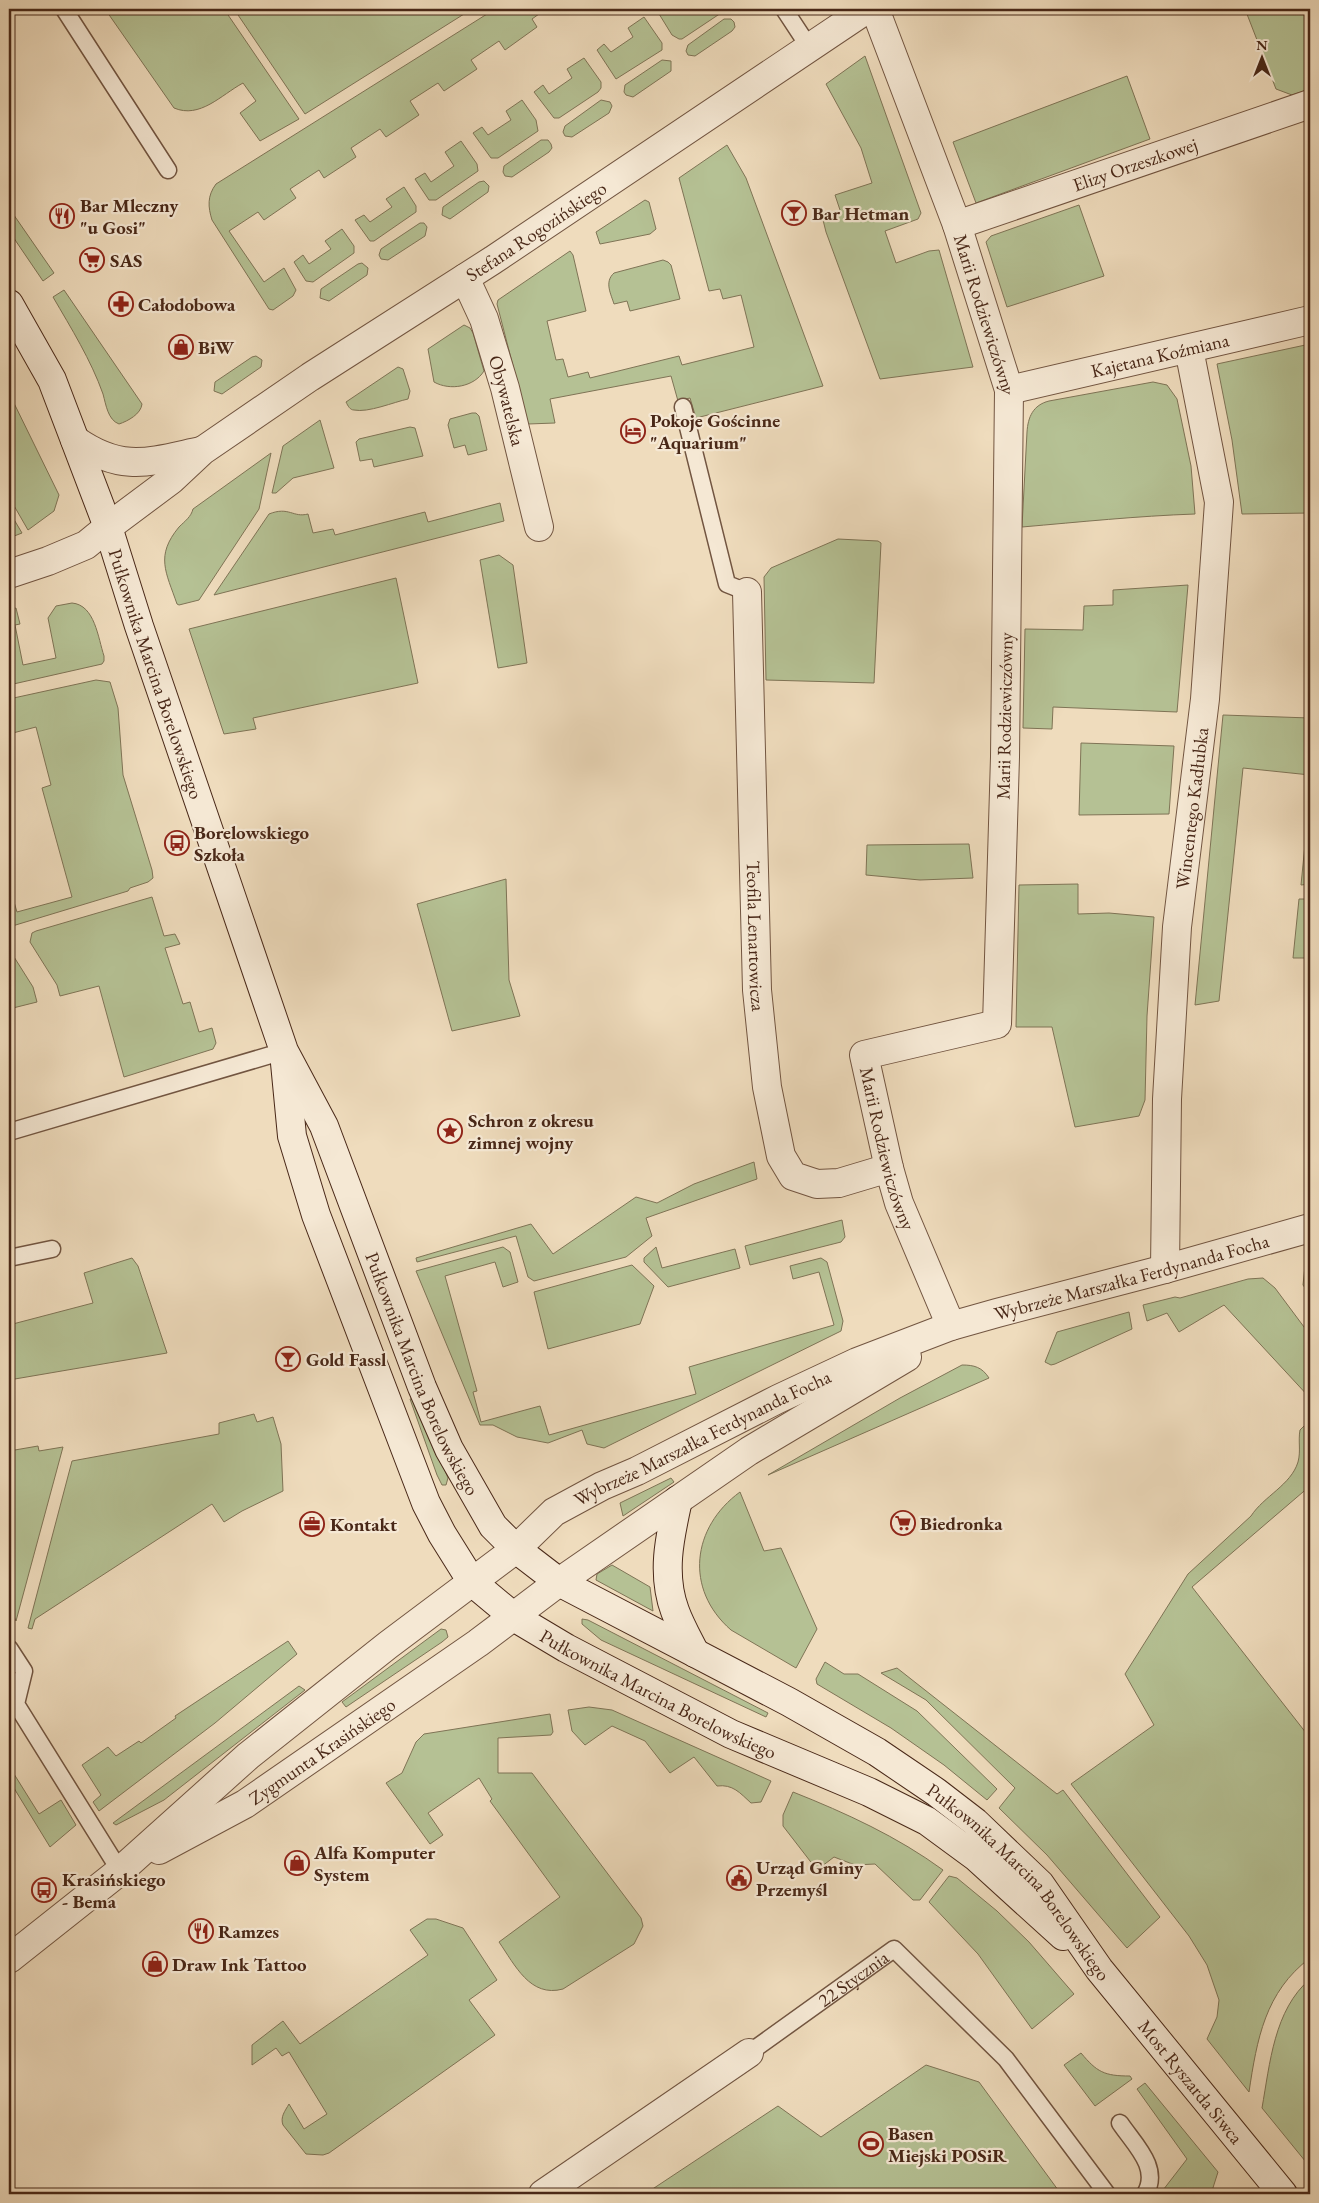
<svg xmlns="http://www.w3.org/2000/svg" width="1319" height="2203" font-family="'EB Garamond',serif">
<rect width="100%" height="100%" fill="#efdcbd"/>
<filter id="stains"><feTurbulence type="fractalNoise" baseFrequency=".004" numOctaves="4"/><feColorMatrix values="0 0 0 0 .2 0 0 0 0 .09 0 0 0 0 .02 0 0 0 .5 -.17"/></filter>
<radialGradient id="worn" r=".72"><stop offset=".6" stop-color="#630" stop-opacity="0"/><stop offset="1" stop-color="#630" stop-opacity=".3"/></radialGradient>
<!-- green -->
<g fill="#b5c194" stroke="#7f7456">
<path d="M105,9H224L299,119L260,141L240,113L256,101L243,83C221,95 200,119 174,108Z"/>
<path d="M234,9H472L305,114Z"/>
<path d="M495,9H546L532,19L537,27L505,50L499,41L471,60L477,69L444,91L438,83L410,101L419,115L386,137L380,129L351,148L356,157L324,178L319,170L290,189L296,198L264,220L258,212L229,231L264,282L284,268L296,290L293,296L273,310L269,309L212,220C208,207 207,196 216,184Z"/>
<path d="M656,9H670L671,11L674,9H723L721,13L682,39H679L672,35Z"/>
<path d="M1245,9H1310V89L1292,95L1276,89Z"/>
<path d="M644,17L662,43V50L616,79L597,50L604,44L611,52L633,37L628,28Z"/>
<path d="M724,19H731L734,22L735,27L732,31L695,56L688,55L686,51L688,45Z"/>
<path d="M865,56L921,213L918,219L885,231L896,263L929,251L939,250L973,367L880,379L826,232L822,216L840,210L835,195L872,183L861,148L826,84Z"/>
<path d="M584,58L601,82V88L598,92L559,118H554L534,92L543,85L549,94L572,78L567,69Z"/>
<path d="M662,60L671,61V71L633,97L626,95L624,92L625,85Z"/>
<path d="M1127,76L1150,139L976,203L953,142Z"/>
<path d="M522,100L536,120L538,131L498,158H491L473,133L482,127L488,135L511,120L506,111Z"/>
<path d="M601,100L610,102L612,106L609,113L572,137L565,136L563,132L565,126Z"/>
<path d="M541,140H548L551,144L552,148L549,152L512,177L505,176L503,172L504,166Z"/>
<path d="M461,141L477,164L478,171L436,200H429L415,179L425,173L431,182L454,166L445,152Z"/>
<path d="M727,145L746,178L823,386L696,418L690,398L678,401L671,376L550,399L555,423L528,424L497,304L498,300L570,251L573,255L586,311L547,321L556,360L563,359L568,377L588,372L590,378L679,356L682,365L754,347L741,295L723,299L720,289L709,291L679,178Z"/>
<path d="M484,181L489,186L488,192L450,219L442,215L443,207L479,182Z"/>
<path d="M404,187L416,206V212L374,241H370L355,220L364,215L370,222L392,207L386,199Z"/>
<path d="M645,200L649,202L656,229L650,234L600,244L596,232Z"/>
<path d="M1079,205L1104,276L1007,307L986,242L991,236Z"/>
<path d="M9,208L54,273L43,281L9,231Z"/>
<path d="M420,223H424L427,227L425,236L388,260L381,259L379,255L381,249Z"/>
<path d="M342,229L354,246V253L313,282L306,281L294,262L303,255L309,264L331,249L325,241Z"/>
<path d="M663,260L668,262L671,265L680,299L630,311L627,301L614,304C611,294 604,282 614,273Z"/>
<path d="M362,263L368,268L367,275L329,301L320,298L321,289L358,264Z"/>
<path d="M64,290L142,404C141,414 128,421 119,424C108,420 106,405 103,394C91,360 71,328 53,297Z"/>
<path d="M464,325L470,328L473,333L484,371C474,387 450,391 434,382L428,349Z"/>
<path d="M1310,344V513L1242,514L1232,440L1217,364Z"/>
<path d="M256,356L262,360L261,367L222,394L214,391L215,382L252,357Z"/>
<path d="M398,367L403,369L410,391L408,399C394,402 368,413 354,410C350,410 348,406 346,402Z"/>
<path d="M1153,382L1167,385L1177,399L1191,466L1195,514C1137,516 1080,522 1022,527L1027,432C1028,417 1033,405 1049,401Z"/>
<path d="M9,393L59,495L54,511L28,530L9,497Z"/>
<path d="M472,413H476L479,416L487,450L468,455L465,445L454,448L448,425L450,419Z"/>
<path d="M320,420L334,468L293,478L276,493H272L283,446Z"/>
<path d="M410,427L415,428L423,456L374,467L372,459L360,461L356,442L359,439Z"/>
<path d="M271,453L259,509L199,600L179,605L177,604C166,572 155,556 179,527C185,521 191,517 193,509Z"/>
<path d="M500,503L504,521L214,595L269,514C289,506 293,518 308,514L313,533L333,529L335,535L425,512L428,522Z"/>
<path d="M9,511L22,533L9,538Z"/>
<path d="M838,539L878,541L881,543L874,683L766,680L764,577L771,568Z"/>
<path d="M499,555L513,565L527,663L498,668L480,560Z"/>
<path d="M396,578L418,683L253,718L256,729L224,734L189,629Z"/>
<path d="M1188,585L1177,712L1053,707L1052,729L1023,728L1025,629L1083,630L1084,606L1113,605V590Z"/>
<path d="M72,603C95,605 98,638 104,656V661L102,664L9,685V610L16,608L20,624L15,625L23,665L56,658L48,618L56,606Z"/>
<path d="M96,680L110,682L118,708L123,775L152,870L153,878L148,882L130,888L128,891L9,927V885L17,912L72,897L42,788L51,785L36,727L9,734V699Z"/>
<path d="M1223,715L1310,718V775L1243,768L1219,1001L1195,1005Z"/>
<path d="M1081,743L1174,746L1169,814L1079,815Z"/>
<path d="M1307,824H1310V884L1301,885Z"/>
<path d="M969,844L973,878L920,880L866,875L867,845Z"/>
<path d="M506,879L509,980L520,1016L452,1031L417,904Z"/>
<path d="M1078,884V914L1109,913L1154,917L1147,1016L1145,1100L1139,1116L1075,1127L1052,1027H1016L1019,885Z"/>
<path d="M152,897L164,936L175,934L180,944L165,948L183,1004L190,1002L199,1032L212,1028L216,1043L213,1049L124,1077L99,986L60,996L57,985L30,942L32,933L36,931Z"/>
<path d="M1299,899H1310V958H1293Z"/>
<path d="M9,949L33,987L37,1002L9,1009Z"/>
<path d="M754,1162L757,1179L646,1218L652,1236L626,1257L534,1281L528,1277L516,1236L417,1262L416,1258L531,1224L553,1254L636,1197L657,1203L694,1184Z"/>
<path d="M842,1220L845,1237L841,1242L750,1265L745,1246Z"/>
<path d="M503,1247L510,1252L518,1282L503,1287L495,1262L445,1276L477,1391L473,1392L481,1422L540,1406L549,1435L696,1394L689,1367L834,1325L819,1272L793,1279L790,1266L821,1258L827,1262L843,1321L841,1331L604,1448L587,1444L582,1430L548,1443L517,1437L493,1425H480L416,1271Z"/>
<path d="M656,1247L662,1268L735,1249L740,1268L668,1287L644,1262V1258Z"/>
<path d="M132,1258L138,1266L167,1353L9,1380V1325L93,1303L84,1273Z"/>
<path d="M1310,1258V1295L1303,1285L1305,1266Z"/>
<path d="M632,1265L654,1286L640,1324L548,1349L534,1292Z"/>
<path d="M1263,1278L1275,1288L1310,1335V1398L1224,1305L1179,1332L1167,1313L1147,1321L1143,1305L1175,1297L1180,1298L1248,1279Z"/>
<path d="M1129,1312L1132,1329L1055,1364L1051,1365L1045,1362L1057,1332Z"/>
<path d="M962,1365C974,1365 982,1367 989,1378L768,1475L900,1398Z"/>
<path d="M415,1398L448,1478L446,1485H442L437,1475L410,1399Z"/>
<path d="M254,1414L257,1422L273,1417L281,1444L283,1491L242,1511L224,1522L212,1504L35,1619L32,1629L28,1628L72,1461L219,1434V1423Z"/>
<path d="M1310,1420V1486L1192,1587L1310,1738V1958C1265,1992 1257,2039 1249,2092L1207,2039L1217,2017L1219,2000L1207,1965L1189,1936L1071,1784L1154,1725L1125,1674L1188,1574L1251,1516C1264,1496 1291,1485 1298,1462C1301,1451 1298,1441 1300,1430Z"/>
<path d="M38,1446L39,1451L63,1447L16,1621L9,1604V1451Z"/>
<path d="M671,1478L674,1482L623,1516L620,1503Z"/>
<path d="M740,1492L764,1551L781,1548L817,1629L796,1668L731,1630C684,1589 692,1527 740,1492Z"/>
<path d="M612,1565L650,1587L653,1611L596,1580L597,1574Z"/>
<path d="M582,1619L588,1620L768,1713L766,1717L601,1640L582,1624Z"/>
<path d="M441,1629L446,1630L448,1637L442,1642L346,1707L342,1702Z"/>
<path d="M288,1641L297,1654L215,1723L99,1811L93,1802L101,1795L82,1765L108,1747L116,1756L139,1741L141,1743L176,1718L175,1716Z"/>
<path d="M825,1662L844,1674H858L917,1711L997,1789L987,1800L944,1765L891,1728L817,1684L816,1679Z"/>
<path d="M897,1668L1057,1794L1063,1790L1160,1917L1127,1948L1047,1855L999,1808L1015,1788L926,1700L881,1673Z"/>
<path d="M299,1686L305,1690L164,1800L116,1825L113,1823Z"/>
<path d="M589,1707L612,1710L771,1781L761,1802L751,1803C740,1793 733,1784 717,1786L694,1757L670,1773L645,1741L612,1726L585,1745L572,1731L568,1710Z"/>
<path d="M550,1714L553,1732L551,1735L498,1738V1773H532L641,1918L643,1926L634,1944L563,1989C530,1998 515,1965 499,1942L560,1897L490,1801L492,1799L479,1778L428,1813L443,1835L430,1844L386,1783L402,1773L416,1742L424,1734Z"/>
<path d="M9,1766L39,1814L61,1800L76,1825L50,1847L9,1780Z"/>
<path d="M793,1792C846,1813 898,1837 943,1870L920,1900H913L875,1864L855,1865L834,1857L817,1870L783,1826V1815Z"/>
<path d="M949,1876L957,1878L997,1911L1029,1942L1074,1994L1032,2029L978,1954L929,1902Z"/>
<path d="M427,1919H436L463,1928L497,1980L469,2000L495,2035L329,2153L323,2155L306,2154L283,2125C280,2117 285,2111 289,2104L304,2129L327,2114L289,2052L282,2056L276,2048L252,2065V2045L283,2021L300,2044L428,1955L410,1930Z"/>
<path d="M1310,1979V2167L1262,2108C1270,2063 1274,2010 1310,1979Z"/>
<path d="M1081,2053C1097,2072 1104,2076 1130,2076L1132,2079L1095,2106L1064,2065Z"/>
<path d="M926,2065L979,2082L1061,2194H645L778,2106L821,2137Z"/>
<path d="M1145,2083L1218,2172L1211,2194H1160L1187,2159L1137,2089Z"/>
</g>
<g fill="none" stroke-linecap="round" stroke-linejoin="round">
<defs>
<g id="service">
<path d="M64,9L168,170"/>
<path d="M784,9L809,47"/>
<path d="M683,407L727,584L747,592"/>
<path d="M9,1132L284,1051"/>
<path d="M9,1258L52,1249"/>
<path d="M9,1648L24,1671L16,1704L120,1871"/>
<path id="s1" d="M749,2053L894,1949L1006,2059L1107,2194"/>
<path d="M1120,2123C1134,2144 1161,2168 1145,2194"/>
</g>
<g id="minor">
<path id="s2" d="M875,9L957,225L1009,390L1005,757L997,1024L864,1055L889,1168L899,1203L951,1326"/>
<path id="s3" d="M957,225L1310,104"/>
<path id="s4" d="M465,278L484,319L505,388L539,527"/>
<path id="s5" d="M1009,390L1310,320"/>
<path d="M9,574L48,561L86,545L108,527"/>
<path id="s6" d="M747,592L757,990L767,1087L781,1156L793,1176L817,1184L839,1183L889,1168"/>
<path id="s7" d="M1165,1269L1167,1099L1177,927L1205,699L1219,502L1189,349"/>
<path id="s8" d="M516,1549L554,1512L602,1486L637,1471L778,1399L857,1362L951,1326L997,1313L1165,1269L1310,1228"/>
<path d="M559,1582L749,1451L907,1357"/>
<path d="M543,2194L749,2053"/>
</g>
<g id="tertiary">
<path d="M75,440C122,473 149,462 201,451"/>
<path id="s9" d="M108,527L171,480L202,451L310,377L493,260L867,9"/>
<path id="s10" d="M159,1850L245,1804L478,1643L559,1582"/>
<path d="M9,1959L120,1871L248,1756L388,1645L516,1549"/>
</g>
<g id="secondary">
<path id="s11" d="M9,304L52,380L108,527L139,626L284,1051L324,1126L422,1387L449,1449L493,1526L516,1549L559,1582L789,1702L877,1752L936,1792L975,1822L1040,1884L1099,1969L1283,2194"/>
<path id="s12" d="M285,1063L292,1136L316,1215L426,1503L442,1534L472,1582L514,1617L566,1648L731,1734L869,1792L927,1821L976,1857L1063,1936"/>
<path d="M678,1500C670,1536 661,1574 675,1611C680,1625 688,1639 695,1653"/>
</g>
</defs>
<!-- service casing -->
<use href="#service" stroke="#725541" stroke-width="19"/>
<!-- minor casing -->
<use href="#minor" stroke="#725541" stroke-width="30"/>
<!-- tertiary casing -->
<use href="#tertiary" stroke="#725541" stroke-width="30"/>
<!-- secondary casing -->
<use href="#secondary" stroke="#492818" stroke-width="30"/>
<!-- service -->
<use href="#service" stroke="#f5e8d4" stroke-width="16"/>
<!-- minor -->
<use href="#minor" stroke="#f5e8d4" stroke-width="28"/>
<!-- tertiary -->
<use href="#tertiary" stroke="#f5e8d4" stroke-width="28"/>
<!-- secondary -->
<use href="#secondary" stroke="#f5e8d4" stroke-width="28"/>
</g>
<!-- icons -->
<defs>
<symbol id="bar-ring" viewBox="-11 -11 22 22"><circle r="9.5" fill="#f5e8d4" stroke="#8f2418" stroke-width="1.5"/><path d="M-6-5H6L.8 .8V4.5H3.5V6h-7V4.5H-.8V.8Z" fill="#8f2418"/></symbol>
<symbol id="restaurant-ring" viewBox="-11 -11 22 22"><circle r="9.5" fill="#f5e8d4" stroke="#8f2418" stroke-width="1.5"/><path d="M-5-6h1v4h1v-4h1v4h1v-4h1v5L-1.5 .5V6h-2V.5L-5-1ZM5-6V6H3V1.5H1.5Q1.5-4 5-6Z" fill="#8f2418"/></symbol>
<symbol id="supermarket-ring" viewBox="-11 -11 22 22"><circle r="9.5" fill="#f5e8d4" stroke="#8f2418" stroke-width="1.5"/><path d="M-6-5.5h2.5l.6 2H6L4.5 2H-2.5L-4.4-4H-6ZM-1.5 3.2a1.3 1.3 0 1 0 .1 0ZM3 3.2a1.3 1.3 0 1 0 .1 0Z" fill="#8f2418"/></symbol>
<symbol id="pharmacy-ring" viewBox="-11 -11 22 22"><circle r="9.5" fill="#f5e8d4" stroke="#8f2418" stroke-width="1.5"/><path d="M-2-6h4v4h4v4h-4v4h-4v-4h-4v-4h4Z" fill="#8f2418"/></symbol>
<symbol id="shop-ring" viewBox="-11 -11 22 22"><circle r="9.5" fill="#f5e8d4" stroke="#8f2418" stroke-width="1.5"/><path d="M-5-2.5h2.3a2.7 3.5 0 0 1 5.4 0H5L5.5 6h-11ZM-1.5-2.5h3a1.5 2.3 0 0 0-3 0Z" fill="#8f2418"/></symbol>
<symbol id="hotel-ring" viewBox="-11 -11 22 22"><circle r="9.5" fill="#f5e8d4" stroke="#8f2418" stroke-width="1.5"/><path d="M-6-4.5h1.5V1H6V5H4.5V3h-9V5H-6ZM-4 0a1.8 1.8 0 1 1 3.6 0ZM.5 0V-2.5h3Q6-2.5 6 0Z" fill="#8f2418"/></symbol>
<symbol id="bus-ring" viewBox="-11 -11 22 22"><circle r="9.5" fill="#f5e8d4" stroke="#8f2418" stroke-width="1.5"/><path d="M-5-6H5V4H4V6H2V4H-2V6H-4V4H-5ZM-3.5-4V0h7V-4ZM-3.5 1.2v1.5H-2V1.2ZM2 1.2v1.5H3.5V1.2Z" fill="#8f2418"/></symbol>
<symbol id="sight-ring" viewBox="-11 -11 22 22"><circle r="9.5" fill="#f5e8d4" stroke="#8f2418" stroke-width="1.5"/><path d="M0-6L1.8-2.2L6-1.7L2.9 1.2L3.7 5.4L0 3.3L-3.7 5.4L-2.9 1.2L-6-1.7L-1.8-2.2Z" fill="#8f2418"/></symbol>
<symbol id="office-ring" viewBox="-11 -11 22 22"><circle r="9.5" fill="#f5e8d4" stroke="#8f2418" stroke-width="1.5"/><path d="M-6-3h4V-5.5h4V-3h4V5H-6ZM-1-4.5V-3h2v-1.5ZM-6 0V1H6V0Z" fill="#8f2418"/></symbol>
<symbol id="civic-ring" viewBox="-11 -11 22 22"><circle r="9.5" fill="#f5e8d4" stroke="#8f2418" stroke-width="1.5"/><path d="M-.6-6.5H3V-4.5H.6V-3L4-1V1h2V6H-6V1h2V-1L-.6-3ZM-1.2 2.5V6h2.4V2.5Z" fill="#8f2418"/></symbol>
<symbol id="stadium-ring" viewBox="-11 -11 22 22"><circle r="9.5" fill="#f5e8d4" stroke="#8f2418" stroke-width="1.5"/><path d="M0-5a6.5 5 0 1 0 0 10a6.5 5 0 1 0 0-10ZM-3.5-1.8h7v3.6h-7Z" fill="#8f2418"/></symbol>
</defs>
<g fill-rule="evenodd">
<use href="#bar-ring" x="780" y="199" width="28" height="28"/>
<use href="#restaurant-ring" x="48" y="202" width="28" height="28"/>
<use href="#supermarket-ring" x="78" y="246" width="28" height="28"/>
<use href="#pharmacy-ring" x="107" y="290" width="28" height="28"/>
<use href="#shop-ring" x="167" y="333" width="28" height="28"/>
<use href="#hotel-ring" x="619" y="417" width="28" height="28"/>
<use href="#bus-ring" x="163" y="829" width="28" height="28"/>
<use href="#sight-ring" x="436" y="1117" width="28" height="28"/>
<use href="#bar-ring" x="274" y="1345" width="28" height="28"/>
<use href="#supermarket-ring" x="889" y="1509" width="28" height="28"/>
<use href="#office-ring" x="298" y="1510" width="28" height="28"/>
<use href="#shop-ring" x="283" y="1849" width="28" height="28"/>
<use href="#civic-ring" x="725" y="1864" width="28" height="28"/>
<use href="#bus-ring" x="30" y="1876" width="28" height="28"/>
<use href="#restaurant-ring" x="187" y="1917" width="28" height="28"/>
<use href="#shop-ring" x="141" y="1950" width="28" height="28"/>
<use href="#stadium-ring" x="857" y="2130" width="28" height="28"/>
</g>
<g text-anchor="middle" stroke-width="4.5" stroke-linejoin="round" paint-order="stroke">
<!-- street labels -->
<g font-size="19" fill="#492818" stroke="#f5e8d4">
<text dy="7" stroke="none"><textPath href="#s3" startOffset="188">Elizy Orzeszkowej</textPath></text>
<text dy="7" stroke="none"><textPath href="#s9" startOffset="521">Stefana Rogozińskiego</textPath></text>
<text dy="7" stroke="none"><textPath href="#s2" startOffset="325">Marii Rodziewiczówny</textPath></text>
<text dy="7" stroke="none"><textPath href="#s5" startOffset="155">Kajetana Koźmiana</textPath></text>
<text dy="7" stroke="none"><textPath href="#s4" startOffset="130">Obywatelska</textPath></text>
<text dy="7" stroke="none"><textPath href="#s11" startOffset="399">Pułkownika Marcina Borelowskiego</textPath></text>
<text transform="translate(1004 716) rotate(-89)" y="7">Marii Rodziewiczówny</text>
<text dy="7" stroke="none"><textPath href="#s7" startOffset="462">Wincentego Kadłubka</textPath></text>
<text dy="7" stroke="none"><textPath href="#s6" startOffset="344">Teofila Lenartowicza</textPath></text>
<text dy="7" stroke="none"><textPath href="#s2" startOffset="1271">Marii Rodziewiczówny</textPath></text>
<text dy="7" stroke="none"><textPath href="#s8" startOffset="679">Wybrzeże Marszałka Ferdynanda Focha</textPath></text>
<text dy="7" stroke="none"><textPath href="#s11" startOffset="1149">Pułkownika Marcina Borelowskiego</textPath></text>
<text dy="7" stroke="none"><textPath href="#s8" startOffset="219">Wybrzeże Marszałka Ferdynanda Focha</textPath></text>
<text dy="7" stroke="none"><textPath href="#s12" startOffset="774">Pułkownika Marcina Borelowskiego</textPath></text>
<text dy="7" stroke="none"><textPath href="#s10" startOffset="191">Zygmunta Krasińskiego</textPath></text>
<text dy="7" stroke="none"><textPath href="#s11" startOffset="1959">Pułkownika Marcina Borelowskiego</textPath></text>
<text dy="7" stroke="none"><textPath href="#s1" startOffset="128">22 Stycznia</textPath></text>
<text dy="7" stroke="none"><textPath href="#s11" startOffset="2224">Most Ryszarda Siwca</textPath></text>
</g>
<!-- poi labels -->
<g font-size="19" font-weight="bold" fill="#492818" stroke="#f5e8d4" text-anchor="start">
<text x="80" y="212">Bar Mleczny<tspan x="80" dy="22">"u Gosi"</tspan></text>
<text x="812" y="220">Bar Hetman</text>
<text x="110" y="267">SAS</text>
<text x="138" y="311">Całodobowa</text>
<text x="198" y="354">BiW</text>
<text x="650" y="427">Pokoje Gościnne<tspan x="650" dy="22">"Aquarium"</tspan></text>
<text x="194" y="839">Borelowskiego<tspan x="194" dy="22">Szkoła</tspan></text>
<text x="468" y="1127">Schron z okresu<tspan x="468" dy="22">zimnej wojny</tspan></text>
<text x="306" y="1366">Gold Fassl</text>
<text x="920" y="1530">Biedronka</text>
<text x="330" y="1531">Kontakt</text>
<text x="314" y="1859">Alfa Komputer<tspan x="314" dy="22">System</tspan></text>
<text x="756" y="1874">Urząd Gminy<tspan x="756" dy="22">Przemyśl</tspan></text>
<text x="62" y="1886">Krasińskiego<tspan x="62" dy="22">- Bema</tspan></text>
<text x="218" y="1938">Ramzes</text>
<text x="172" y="1971">Draw Ink Tattoo</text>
<text x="888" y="2140">Basen<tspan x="888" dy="22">Miejski POSiR</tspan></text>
</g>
</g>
<!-- margin -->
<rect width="1319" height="2203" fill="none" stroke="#efdcbd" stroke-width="30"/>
<rect x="10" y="10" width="1299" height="2183" fill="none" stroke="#492818" stroke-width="2.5"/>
<rect x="15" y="15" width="1289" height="2173" fill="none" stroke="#492818"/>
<!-- north arrow -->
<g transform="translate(1262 58)" stroke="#f5e8d4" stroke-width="4" paint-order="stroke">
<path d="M0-4L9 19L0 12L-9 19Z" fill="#492818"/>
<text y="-8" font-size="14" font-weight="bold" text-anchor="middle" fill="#492818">N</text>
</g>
<rect width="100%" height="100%" filter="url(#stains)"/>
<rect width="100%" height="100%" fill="url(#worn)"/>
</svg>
